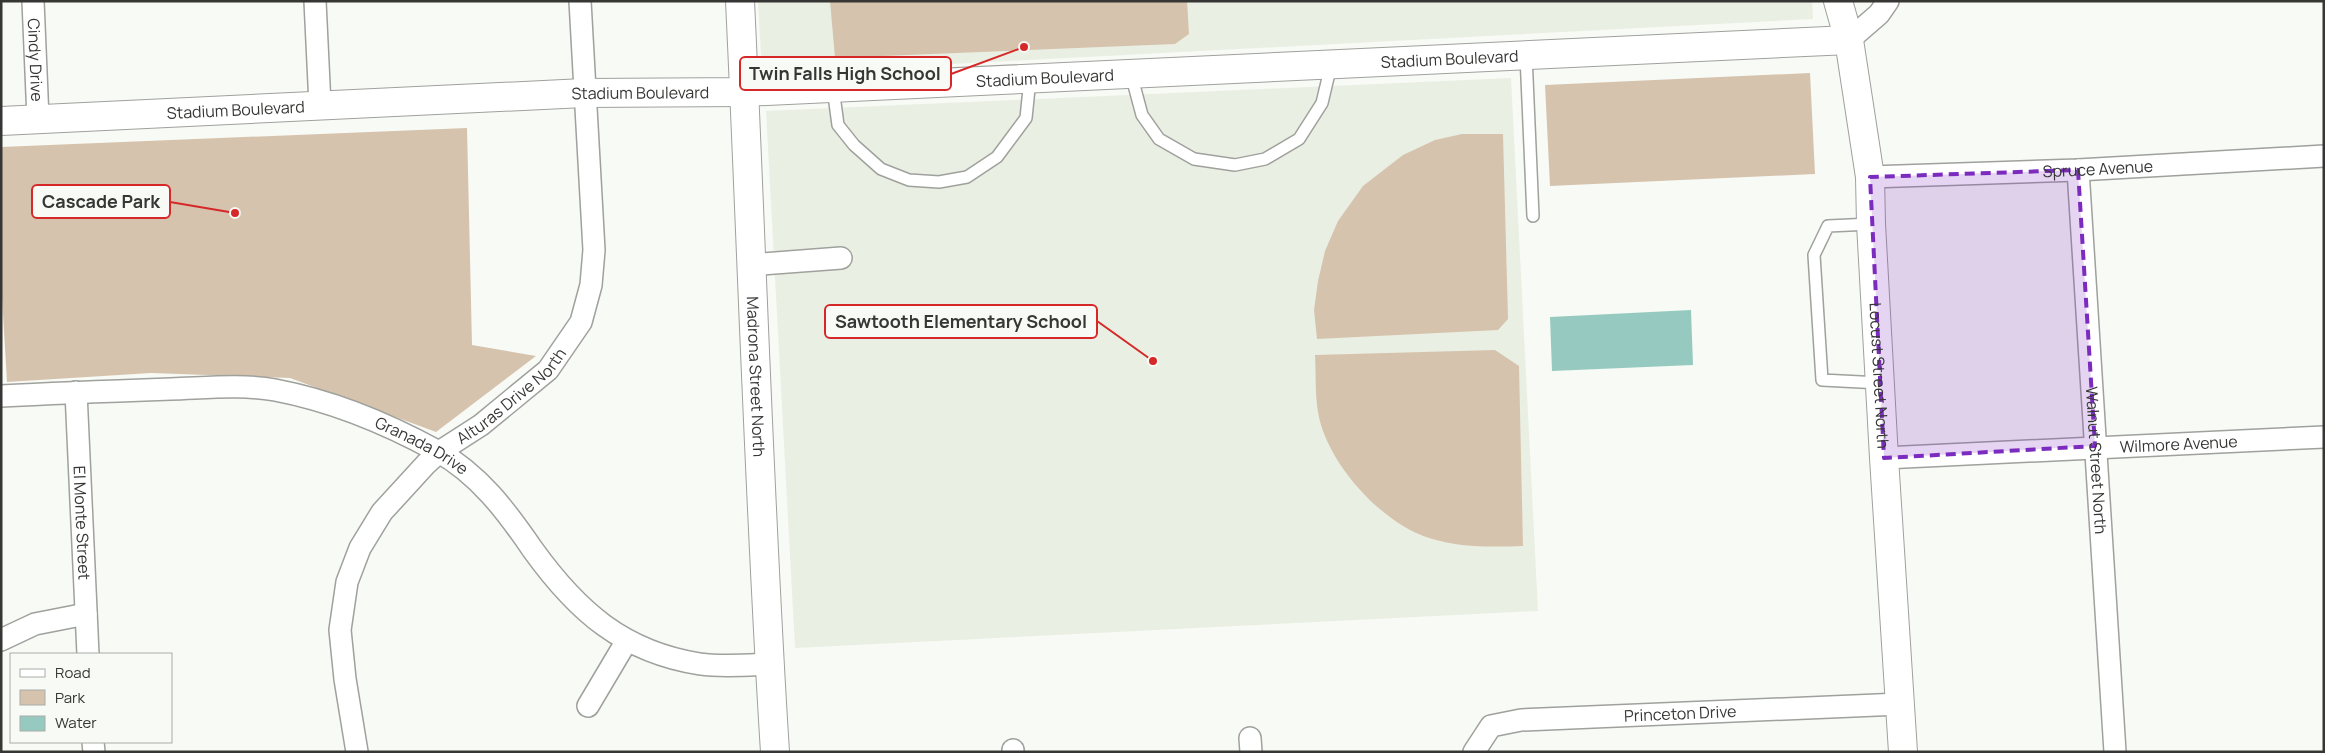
<svg xmlns="http://www.w3.org/2000/svg" width="2325" height="753" font-family="Manrope,sans-serif">
<rect width="100%" height="100%" fill="#f8faf5"/>
<!-- built -->
<g fill="#eaefe3">
<path d="M758,1H1812L1813,19L762,74Z"/>
<path d="M1511,78L1538,611L795,648L766,111Z"/>
</g>
<!-- green -->
<g fill="#d6c3ae">
<path d="M830,1H1187L1189,34L1175,44L835,58Z"/>
<path d="M1810,73L1815,174L1550,186L1545,85Z"/>
<path d="M467,128L472,345L536,356L436,432L290,378L151,373L7,382L1,280V147Z"/>
<path d="M1462,134H1503L1508,319L1498,330L1317,339L1314,310L1318,281L1325,251L1338,221L1363,186L1403,155L1435,140Z"/>
<path d="M1495,350L1519,366L1523,546C1492,547 1460,548 1429,538C1381,523 1326,462 1318,412C1315,394 1316,374 1315,355Z"/>
</g>
<!-- water -->
<path fill="#96cac0" d="M1691,310L1693,365L1552,371L1550,317Z"/>
<g fill="none" stroke-linecap="round" stroke-linejoin="round">
<defs>
<g id="lane">
<path d="M1526,55L1533,216"/>
<path d="M1131,74L1142,115L1159,139L1194,159L1235,165L1265,159L1299,139L1322,103L1331,65"/>
<path d="M833,88L838,125L854,145L881,169L909,180L939,182L967,177L997,157L1026,118L1030,79"/>
<path d="M1871,224L1828,226L1814,255L1822,380L1880,383"/>
</g>
<g id="street">
<path id="s1" d="M33,1L38,119"/>
<path d="M315,1L320,105"/>
<path d="M1849,40L1879,14L1888,1"/>
<path id="s2" d="M2078,170L2115,752"/>
<path id="s3" d="M1870,177L2078,170L2324,156"/>
<path d="M750,265L841,258"/>
<path id="s4" d="M76,392L88,654"/>
<path id="s5" d="M1,396C58,393 114,391 171,389C205,388 242,384 275,390C333,401 386,423 437,451C479,474 507,512 533,550C577,611 623,652 700,664C722,667 747,665 769,664"/>
<path id="s6" d="M1884,458L2324,437"/>
<path d="M1,640L35,624L86,614"/>
<path d="M588,706L626,642"/>
<path d="M1250,738L1251,752"/>
<path d="M93,742L94,752"/>
<path d="M1013,750V752"/>
<path id="s7" d="M357,752L345,679L340,630L347,582L360,548L382,512L426,464L439,452L481,425L548,370L581,322L591,285L594,250L580,1"/>
<path id="s8" d="M1474,752L1491,726L1521,720L1900,704"/>
</g>
<g id="secondary">
<path id="s9" d="M740,1C752,251 759,502 775,752"/>
<path id="s10" d="M1838,1L1849,40L1870,177L1871,224L1884,458L1903,752"/>
<path id="s11" d="M1,121L584,93L745,92L1849,40"/>
</g>
</defs>
<!-- lane casing -->
<use href="#lane" stroke="#9fa19d" stroke-width="14"/>
<!-- street casing -->
<use href="#street" stroke="#9fa19d" stroke-width="24"/>
<!-- secondary casing -->
<use href="#secondary" stroke="#9fa19d" stroke-width="30"/>
<!-- lane -->
<use href="#lane" stroke="#fff" stroke-width="11"/>
<!-- street -->
<use href="#street" stroke="#fff" stroke-width="21"/>
<!-- secondary -->
<use href="#secondary" stroke="#fff" stroke-width="28"/>
</g>
<!-- marked area -->
<path fill="#7b2cbf" fill-opacity="0.2" stroke="#7b2cbf" stroke-width="4" stroke-dasharray="10 6" stroke-linejoin="round" d="M2078,170L2095,446L1884,458L1870,177Z"/>
<g text-anchor="middle" stroke-width="4" stroke-linejoin="round" paint-order="stroke">
<!-- street labels -->
<g font-size="16" fill="#363735" stroke="#f8faf5">
<text dy="6" stroke="none"><textPath href="#s11" startOffset="1450">Stadium Boulevard</textPath></text>
<text dy="6" stroke="none"><textPath href="#s1" startOffset="59">Cindy Drive</textPath></text>
<text dy="6" stroke="none"><textPath href="#s11" startOffset="1045">Stadium Boulevard</textPath></text>
<text dy="6" stroke="none"><textPath href="#s11" startOffset="640">Stadium Boulevard</textPath></text>
<text dy="6" stroke="none"><textPath href="#s11" startOffset="235">Stadium Boulevard</textPath></text>
<text dy="6" stroke="none"><textPath href="#s3" startOffset="228">Spruce Avenue</textPath></text>
<text dy="6" stroke="none"><textPath href="#s10" startOffset="378">Locust Street North</textPath></text>
<text dy="6" stroke="none"><textPath href="#s9" startOffset="376">Madrona Street North</textPath></text>
<text dy="6" stroke="none"><textPath href="#s7" startOffset="425">Alturas Drive North</textPath></text>
<text dy="6" stroke="none"><textPath href="#s6" startOffset="295">Wilmore Avenue</textPath></text>
<text dy="6" stroke="none"><textPath href="#s5" startOffset="432">Granada Drive</textPath></text>
<text dy="6" stroke="none"><textPath href="#s2" startOffset="291">Walnut Street North</textPath></text>
<text dy="6" stroke="none"><textPath href="#s4" startOffset="131">El Monte Street</textPath></text>
<text dy="6" stroke="none"><textPath href="#s8" startOffset="221">Princeton Drive</textPath></text>
</g>
</g>
<!-- callouts -->
<path fill="none" stroke="#d62828" stroke-width="2" d="M1024 47L951 74M235 213L170 202M1153 361L1097 321"/>
<g fill="#d62828" stroke="#f8faf5" stroke-width="2">
<circle cx="1024" cy="47" r="5"/>
<circle cx="235" cy="213" r="5"/>
<circle cx="1153" cy="361" r="5"/>
</g>
<g fill="#f8faf5" stroke="#d62828" stroke-width="2">
<rect x="740" y="57" width="211" height="33" rx="5"/>
<rect x="32" y="185" width="138" height="33" rx="5"/>
<rect x="825" y="305" width="272" height="33" rx="5"/>
</g>
<g font-size="18" text-anchor="middle" font-weight="bold" fill="#363735">
<text x="845" y="80">Twin Falls High School</text>
<text x="101" y="208">Cascade Park</text>
<text x="961" y="328">Sawtooth Elementary School</text>
</g>
<!-- border -->
<rect width="2325" height="753" fill="none" stroke="#363735" stroke-width="5"/>
<!-- legend -->
<rect x="10" y="653" width="162" height="90" fill="#f8faf5" stroke="#aaaca8"/>
<rect x="20" y="669" width="25" height="8" fill="#ffffff" stroke="#aaaca8"/>
<text x="55" y="678" font-size="15" fill="#363735">Road</text>
<rect x="20" y="690" width="25" height="15" fill="#d6c3ae" stroke="#aaaca8"/>
<text x="55" y="703" font-size="15" fill="#363735">Park</text>
<rect x="20" y="716" width="25" height="15" fill="#96cac0" stroke="#aaaca8"/>
<text x="55" y="728" font-size="15" fill="#363735">Water</text>
</svg>
